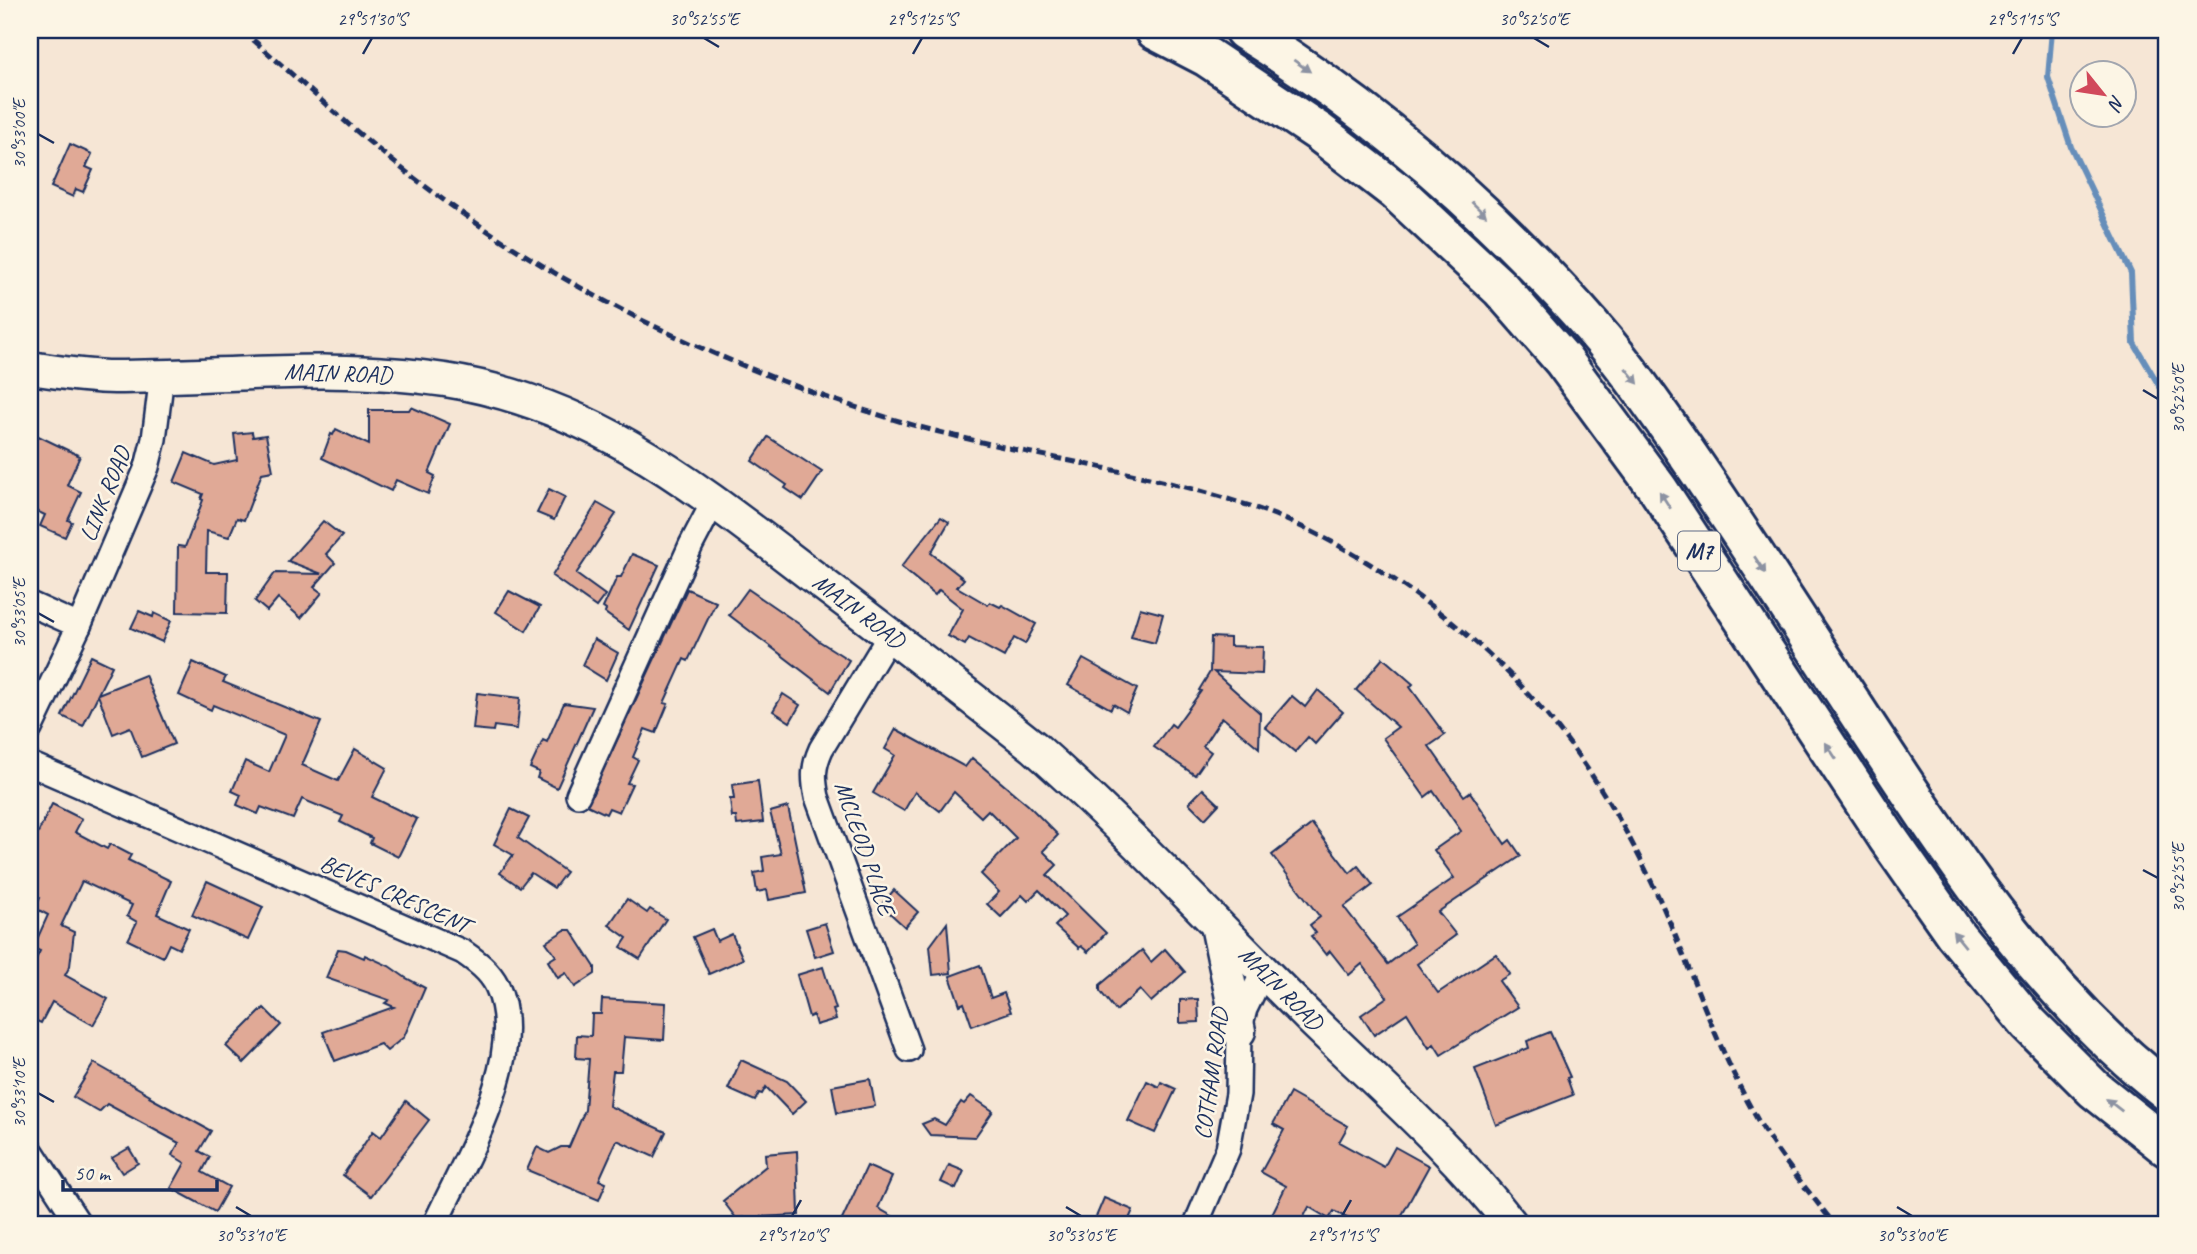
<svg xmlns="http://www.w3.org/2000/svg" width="2197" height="1254" font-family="Caveat,sans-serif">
<rect width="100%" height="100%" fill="#f6e6d5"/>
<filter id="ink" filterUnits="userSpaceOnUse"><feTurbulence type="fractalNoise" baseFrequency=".0143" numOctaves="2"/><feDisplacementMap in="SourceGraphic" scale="14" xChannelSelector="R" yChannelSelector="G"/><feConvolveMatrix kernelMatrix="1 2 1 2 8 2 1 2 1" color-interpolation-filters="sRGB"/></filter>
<g filter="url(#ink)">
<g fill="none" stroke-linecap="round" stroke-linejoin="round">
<!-- stream -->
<path stroke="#668eba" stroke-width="6" d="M2052,30L2048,77L2071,147L2131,273L2134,343L2167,399"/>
</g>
<!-- building -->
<g fill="#e0a996" stroke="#1b2f5e" stroke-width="2">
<path d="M70,144L92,154L86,167L93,170L83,192L76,189L73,197L51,187Z"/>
<path d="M411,407L450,424L429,473L435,476L428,494L396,480L391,491L322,458L331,434L333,435L336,429L369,445V410H409Z"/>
<path d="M30,432L80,456L67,485L81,492L68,520L72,522L65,537L40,526L45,515L30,508Z"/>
<path d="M252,432L253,437L266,435L273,471L262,473L244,520L237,518L229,537L207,531L206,572H228L227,613L177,612L178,546L185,547L203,500L201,499L203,494L174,482L186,453L214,465L237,460L234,434Z"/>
<path d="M768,437L822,472L803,500L785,488L787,485L752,461Z"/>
<path d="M549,489L565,497L554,520L537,513Z"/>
<path d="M597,503L616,514L576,574L605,595L596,607L552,576Z"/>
<path d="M941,517L949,522L931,553L964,579L957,587L988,605L990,602L1000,607L1002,605L1036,624L1025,644L1014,638L1004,657L969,638L965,645L948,636L963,609L939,590L935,595L901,567Z"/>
<path d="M323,521L342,536L326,554L335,563L314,587L322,593L301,618L278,598L267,611L255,601L275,573L322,574L288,561Z"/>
<path d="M632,554L659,565L629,630L605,613L606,610L603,608L617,577H621Z"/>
<path d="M687,589L716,602L688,661L684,659L664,703L668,704L656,733L645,729L633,757L638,760L627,783L632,784L619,812L609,808L606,814L587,805Z"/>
<path d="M748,589L799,624L819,641L849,660L830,692L729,615Z"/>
<path d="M509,591L540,607L526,631L496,612Z"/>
<path d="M1140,608L1163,614L1155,643L1131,637Z"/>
<path d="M139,611L153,617L154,613L171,621L162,642L131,628Z"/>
<path d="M1211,637L1230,638V646L1263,647L1262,674L1214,672L1260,713L1259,748L1222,717L1203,746L1211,752L1195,775L1154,747L1171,724L1175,727L1201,691L1199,690L1210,672Z"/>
<path d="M594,639L618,653L606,680L582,665Z"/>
<path d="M91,656L112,666L98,694L145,675L174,744L142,757L130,727L113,734L98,695L83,726L62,716Z"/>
<path d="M1383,658L1413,684L1410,687L1445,735L1429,746L1464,796L1470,792L1505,844L1510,840L1521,856L1438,912L1456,935L1417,964L1438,993L1496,954L1510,974L1499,981L1518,1007L1441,1055L1434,1044L1429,1048L1407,1013L1374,1035L1361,1015L1387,997L1362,964L1349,975L1330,951L1326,955L1311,936L1316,933L1310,925L1320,917L1272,855L1312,824L1350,873L1358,866L1373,885L1344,907L1388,964L1414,944L1397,917L1454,878L1434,850L1461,831L1433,791L1425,797L1383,738L1398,727L1356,690Z"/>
<path d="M1083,659L1137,689L1127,712L1113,704L1111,709L1068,685Z"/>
<path d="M193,662L226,677L223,682L321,722L302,765L338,781L355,749L387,768L372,797L417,819L398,857L370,843L372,838L340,822L343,816L302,799L293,819L261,807L258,814L237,805L241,795L232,791L245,761L269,772L285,735L213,705L211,710L179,695Z"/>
<path d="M1318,690L1343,712L1315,744L1308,737L1295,752L1265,727L1292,696L1305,707Z"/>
<path d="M477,693L520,698L517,729L494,726L493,731L473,729Z"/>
<path d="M783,694L800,705L790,722L773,711Z"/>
<path d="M564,703L593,707L557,788L537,778L539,772L530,768L543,740L547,742Z"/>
<path d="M896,729L965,767L972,758L1028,805L1058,835L1043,851L1057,865L1047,875L1106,933L1088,952L1081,946L1079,948L1055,926L1065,916L1039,890L1028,901L1022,895L1001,917L987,904L999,892L981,874L1016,838L988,810L981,817L954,792L940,811L915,792L904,811L873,793L895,755L885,749Z"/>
<path d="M758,781L763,822L737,825L736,817H732L730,799H734L732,785Z"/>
<path d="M1203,789L1219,804L1205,819L1189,803Z"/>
<path d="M52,804L82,819L75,832L107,849L110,844L131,855L128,860L171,881L157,914L189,929L179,949L169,944L163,957L128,940L137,922L127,916L132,905L82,881L61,926L74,932L70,966L65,975L108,999L93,1025L52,1002L41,1023L30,1018V971L40,951L33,948L48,915L35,908L40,898L30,893V849Z"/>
<path d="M788,807L806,893L769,900L767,890L757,892L754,873L764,871L762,857L781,854L770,812Z"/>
<path d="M511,809L529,818L518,838L566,872L554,888L531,873L520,887L500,873L513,855L494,844Z"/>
<path d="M207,881L263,907L248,940L192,915Z"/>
<path d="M894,890L918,912L905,927L881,905Z"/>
<path d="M627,899L647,913L650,909L666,919L640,959L621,947L627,938L609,925Z"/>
<path d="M825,923L834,951L815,957L806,929Z"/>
<path d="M947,923L951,973L933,975L930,946Z"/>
<path d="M712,929L717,941L732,934L743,959L709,974L693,937Z"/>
<path d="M565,930H571L595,967V974L575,987L566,973L558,978L548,961L556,956L546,942Z"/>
<path d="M338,949L346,950L364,958L365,955L389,966L406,978L425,988L404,1037L387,1051L380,1044L335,1061L323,1032L394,1007L385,1003L389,1000L326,978Z"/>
<path d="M1165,949L1185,972L1151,1002L1140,990L1116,1011L1100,991V985L1142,950L1151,962Z"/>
<path d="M980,965L991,998L1004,993L1011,1012L972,1026L964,1003L960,1005L950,976Z"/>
<path d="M823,967L836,1009L833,1010L836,1019L816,1025L813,1015L809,1017L797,975Z"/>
<path d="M602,999L666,1003L664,1040L624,1037L621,1071H613L609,1106L666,1132L654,1157L617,1140L599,1180L606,1183L599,1200L527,1170L537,1147L549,1153L561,1147H569L585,1110L589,1059L576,1058L577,1035L591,1036L592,1014H601Z"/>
<path d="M1198,999L1199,1022L1180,1023V1000Z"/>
<path d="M264,1008L281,1025L244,1063L226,1046Z"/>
<path d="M1550,1032L1570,1077L1567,1078L1573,1095L1496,1125L1475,1069L1529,1048L1527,1041Z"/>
<path d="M741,1060L787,1081L806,1101L792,1114L766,1087L762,1094L759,1093L755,1101L728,1089Z"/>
<path d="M94,1063L150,1095L149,1097L211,1131L199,1151L210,1157L202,1172L229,1187L215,1212L171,1188L185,1163L172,1155L179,1143L107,1104L99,1112L73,1097Z"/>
<path d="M870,1079L875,1106L837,1113L832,1086Z"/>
<path d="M1147,1081L1159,1087L1161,1082L1176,1089L1155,1133L1128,1121Z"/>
<path d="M1290,1093L1348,1126L1339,1142L1384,1167L1395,1147L1429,1166L1397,1224H1358L1334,1211L1329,1219L1309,1207L1300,1224H1267L1286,1186L1261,1172L1284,1130L1273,1124Z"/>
<path d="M971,1096L993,1111L975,1137L930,1135L922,1124L934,1119L945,1125L961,1102L964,1104Z"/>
<path d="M406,1101L429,1120L371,1196L343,1175L373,1131L381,1137Z"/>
<path d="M129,1148L138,1163L122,1173L112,1158Z"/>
<path d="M797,1151L799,1215L736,1218L723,1201L766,1166L765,1154Z"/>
<path d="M949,1165L964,1171L956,1189L941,1182Z"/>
<path d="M867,1166L892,1177L878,1208L906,1224H840Z"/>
<path d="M1104,1198L1133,1210L1127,1224H1093Z"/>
</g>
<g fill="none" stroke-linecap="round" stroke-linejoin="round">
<defs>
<g id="street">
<path d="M30,604L79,626"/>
<path d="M890,635L821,749C813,767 813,778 817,797L909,1050"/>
<path d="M30,729L79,626L147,467L154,439L162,375"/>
<path d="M30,764L463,952C476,961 490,971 497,986C529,1055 464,1161 435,1224"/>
<path d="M578,795L691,545L714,501"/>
<path d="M30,1149L79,1224"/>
<path d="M1196,1224L1228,1149L1238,1094L1239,1031L1245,1009L1264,970"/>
</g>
<g id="secondary">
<path d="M30,368C57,372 86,377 114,377C224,377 335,363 445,380C592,403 693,485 807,572C884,630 959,688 1034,747C1131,833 1219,928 1311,1019C1380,1086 1452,1148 1511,1224"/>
<path d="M1217,925L1239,1031"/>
</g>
<g id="highway">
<path d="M1155,30L1207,57L1319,132L1397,192L1501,289L1563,360L1658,489L1887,837L1955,934L2029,1024L2094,1089L2167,1147"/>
<path d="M1244,30C1346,93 1437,167 1522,252C1564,294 1605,338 1639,386C1724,503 1801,627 1881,748C1963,873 2047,998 2167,1091"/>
</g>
</defs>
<!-- street casing -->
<use href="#street" stroke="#1b2f5e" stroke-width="28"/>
<!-- secondary casing -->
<use href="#secondary" stroke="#1b2f5e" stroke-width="37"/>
<!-- highway casing -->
<use href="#highway" stroke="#1b2f5e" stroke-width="44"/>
<!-- street -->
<use href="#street" stroke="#fcf5e5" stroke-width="23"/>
<!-- secondary -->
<use href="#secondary" stroke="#fcf5e5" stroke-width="32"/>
<!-- highway -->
<use href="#highway" stroke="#fcf5e5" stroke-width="38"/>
<!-- rail -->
<path stroke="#1b2f5e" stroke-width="5" stroke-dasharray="10 5" stroke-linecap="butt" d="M242,30C297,78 351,129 409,174C552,285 701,357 873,413C996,453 1127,465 1250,506C1321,530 1390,573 1449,620C1541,693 1603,779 1652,883C1691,965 1717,1054 1765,1132C1785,1164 1811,1194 1834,1224"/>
</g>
<!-- one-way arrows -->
<defs><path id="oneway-solid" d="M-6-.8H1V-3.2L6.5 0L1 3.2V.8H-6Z" transform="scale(1.75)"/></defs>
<g fill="#8c92a2">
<use href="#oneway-solid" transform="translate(1302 66) rotate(35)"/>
<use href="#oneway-solid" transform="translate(1479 209) rotate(44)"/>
<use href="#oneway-solid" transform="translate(1632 376) rotate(51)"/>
<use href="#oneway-solid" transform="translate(1665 500) rotate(-123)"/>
<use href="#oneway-solid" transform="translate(1760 565) rotate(57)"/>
<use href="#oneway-solid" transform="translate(1831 751) rotate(-123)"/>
<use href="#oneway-solid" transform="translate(1959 939) rotate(-129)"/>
<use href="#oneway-solid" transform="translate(2114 1105) rotate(-142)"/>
</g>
</g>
<!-- ticks -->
<path fill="none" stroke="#1b2f5e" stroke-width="2.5" d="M704,38L719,47M1534,38L1549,47M363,54L372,38M913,54L922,38M2013,54L2022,38M38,134L54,143M2143,390L2158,399M38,613L54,622M2143,870L2158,878M38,1093L54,1102M236,1207L251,1216M1066,1207L1081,1216M1897,1207L1912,1216M792,1216L801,1200M1342,1216L1351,1200"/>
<g text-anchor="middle" stroke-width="5" stroke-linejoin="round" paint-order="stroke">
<!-- shield labels -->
<rect fill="#fcf5e5" stroke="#5e6a86" stroke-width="2" x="1678" y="531.5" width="42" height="39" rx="5"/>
<g font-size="23" font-weight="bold" fill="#1b2f5e">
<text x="1699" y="559">M7</text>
</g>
<!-- street labels -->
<g font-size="24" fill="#1b2f5e" stroke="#fcf5e5">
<text transform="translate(338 373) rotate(2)" y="8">MAIN ROAD</text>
<text transform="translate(105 494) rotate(-68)" y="8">LINK ROAD</text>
<text transform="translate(859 611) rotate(37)" y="8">MAIN ROAD</text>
<text transform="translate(865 848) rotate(71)" y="8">MCLEOD PLACE</text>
<text transform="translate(395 894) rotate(24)" y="8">BEVES CRESCENT</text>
<text transform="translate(1281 988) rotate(45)" y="8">MAIN ROAD</text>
<text transform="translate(1211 1074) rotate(-82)" y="8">COTHAM ROAD</text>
</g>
</g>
<!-- margin -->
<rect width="2197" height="1254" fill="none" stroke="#fcf5e5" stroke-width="77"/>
<!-- north arrow -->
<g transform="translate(2103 94) rotate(120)"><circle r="33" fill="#fcf5e5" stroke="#a2a6af" stroke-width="2"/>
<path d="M0-5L12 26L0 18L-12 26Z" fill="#d1495b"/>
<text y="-10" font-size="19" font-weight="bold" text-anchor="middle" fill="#1b2f5e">N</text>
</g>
<!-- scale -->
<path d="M63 1180v10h154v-10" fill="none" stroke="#1b2f5e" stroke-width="3.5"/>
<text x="74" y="1180" font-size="21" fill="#1b2f5e" stroke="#fcf5e5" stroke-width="5" paint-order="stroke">50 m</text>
<rect x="38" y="38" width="2120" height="1178" fill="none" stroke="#1b2f5e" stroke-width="2.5"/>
<g font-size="18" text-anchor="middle" fill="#1b2f5e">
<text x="372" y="25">29°51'30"S</text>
<text x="704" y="25">30°52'55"E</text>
<text x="922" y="25">29°51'25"S</text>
<text x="1534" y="25">30°52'50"E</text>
<text x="2022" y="25">29°51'15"S</text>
<text transform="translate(19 134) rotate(-90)" y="6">30°53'00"E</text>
<text transform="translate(2178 399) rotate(-90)" y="6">30°52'50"E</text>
<text transform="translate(19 613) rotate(-90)" y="6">30°53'05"E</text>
<text transform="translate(2178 878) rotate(-90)" y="6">30°52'55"E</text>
<text transform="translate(19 1093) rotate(-90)" y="6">30°53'10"E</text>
<text x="251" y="1241">30°53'10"E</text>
<text x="792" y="1241">29°51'20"S</text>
<text x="1081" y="1241">30°53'05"E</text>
<text x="1342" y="1241">29°51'15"S</text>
<text x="1912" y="1241">30°53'00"E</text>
</g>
</svg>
